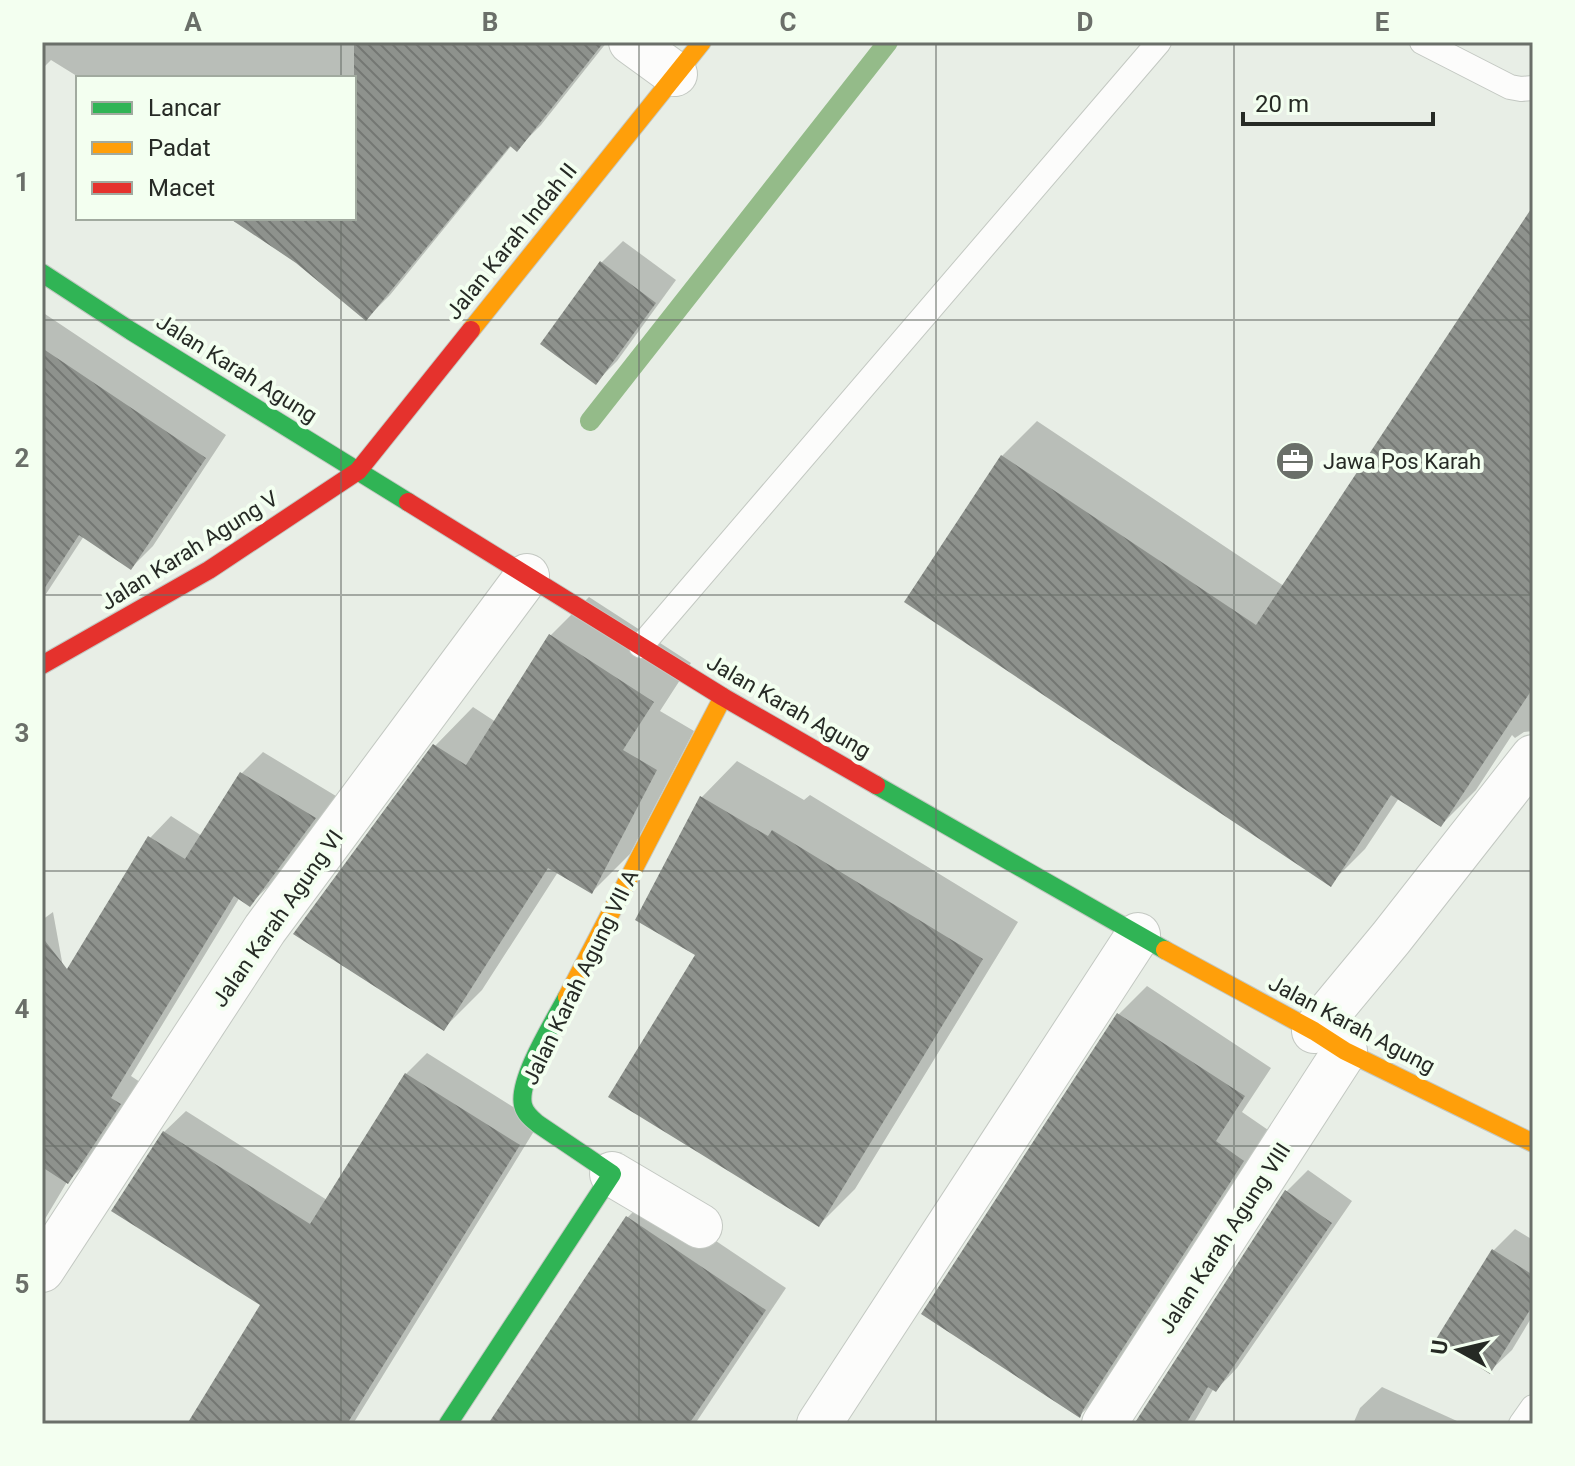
<svg xmlns="http://www.w3.org/2000/svg" width="1575" height="1466" font-family="Roboto,sans-serif">
<defs>
<pattern id="building-back-hatch" width="6" height="6" patternUnits="userSpaceOnUse" patternTransform="scale(2)"><rect width="6" height="6" fill="#8e928d"/><path d="M-1 5l2 2M0 0l6 6M5-1l2 2" fill="none" stroke="#747773"/></pattern>
</defs>
<rect width="100%" height="100%" fill="#e8eee6"/>
<!-- shadow -->
<g fill="#0003">
<path d="M42,42H607L541,125L517,149L512,145L390,295L366,319L297,262L233,218H354V78H80L51,60L42,69Z"/>
<path d="M1533,209V731L1524,732L1515,738L1512,735L1476,790L1441,825L1399,798L1365,849L1330,884L1002,456L1037,421L1284,586Z"/>
<path d="M623,241L676,280L617,361L595,383L543,343L602,262Z"/>
<path d="M42,312L226,435L153,546L131,568L84,536L42,600Z"/>
<path d="M589,597L691,663L660,711L694,731L630,854L592,892L558,872L482,990L444,1028L435,746L473,707L496,722L551,635Z"/>
<path d="M263,752L336,796L272,883L250,904L240,897L131,1076L140,1082L89,1160L67,1182L42,1224V920L53,912L65,978L150,838L171,816L202,836L242,773Z"/>
<path d="M737,761L804,800L810,795L1018,922L855,1189L819,1225L698,954L638,919L702,797Z"/>
<path d="M1147,986L1271,1068L1242,1112L1271,1132L1108,1388L1080,1415L1119,1014Z"/>
<path d="M427,1053L539,1123L353,1424H189L263,1305L164,1132L186,1111L327,1200L406,1074Z"/>
<path d="M1308,1170L1352,1201L1237,1368L1216,1390L1214,1388L1193,1424H1136L1287,1191Z"/>
<path d="M649,1196L786,1288L695,1424H489L628,1217Z"/>
<path d="M1515,1229L1533,1240V1315L1512,1350L1490,1371L1494,1250Z"/>
<path d="M1382,1387L1457,1421L1456,1424H1353L1360,1408Z"/>
</g>
<g fill="none" stroke-linecap="round" stroke-linejoin="round">
<!-- stream -->
<path stroke="#94bb89" stroke-width="20" d="M590,421L888,42"/>
</g>
<!-- building -->
<g fill="url(#building-back-hatch)">
<path d="M354,42H604L517,152L510,146L366,321L296,263L229,218H354Z"/>
<path d="M1533,206V688L1441,827L1391,795L1331,887L904,602L1001,455L1256,625Z"/>
<path d="M600,261L656,303L596,385L540,344Z"/>
<path d="M42,348L206,458L131,570L79,535L42,592Z"/>
<path d="M549,634L654,702L623,750L657,770L592,894L548,868L444,1031L293,934L433,744L466,765Z"/>
<path d="M240,772L316,818L250,907L234,896L111,1098L121,1104L68,1184L42,1167V937L67,969L148,836L185,859Z"/>
<path d="M700,796L768,836L772,830L983,959L819,1227L608,1097L695,955L635,920Z"/>
<path d="M1117,1013L1245,1096L1216,1141L1244,1161L1083,1410L1080,1418L921,1314Z"/>
<path d="M405,1073L520,1145L347,1424H187L260,1305L111,1211L163,1131L310,1224Z"/>
<path d="M1285,1190L1332,1223L1216,1392L1208,1387L1186,1424H1134Z"/>
<path d="M626,1216L766,1310L689,1424H488Z"/>
<path d="M1492,1249L1533,1275V1305L1490,1374L1436,1339Z"/>
</g>
<g fill="none" stroke-linecap="round" stroke-linejoin="round">
<defs>
<g id="lane">
<path d="M1422,42L1510,87L1521,89L1533,88"/>
<path d="M641,646L1159,42"/>
<path d="M1521,1424L1533,1407"/>
</g>
<g id="street">
<path d="M631,42L675,74"/>
<path d="M1314,1031L1391,938L1533,757"/>
<path d="M612,1174L700,1226"/>
<path d="M42,1270L265,929L527,576"/>
<path d="M819,1424L1138,935"/>
<path d="M1104,1424L1345,1051"/>
</g>
<g id="fast">
<path d="M42,273L131,331L408,502"/>
<path d="M876,785L1165,950"/>
<path d="M448,1424L612,1174L538,1124C532,1119 525,1114 523,1105C517,1080 555,1020 567,997"/>
</g>
<g id="slow">
<path d="M471,330L702,42"/>
<path d="M1165,950L1314,1031L1345,1051L1533,1143"/>
<path d="M567,997L723,697"/>
</g>
<g id="jam">
<path d="M408,502L723,697L876,785"/>
<path d="M42,665L209,570L358,471L471,330"/>
</g>
</defs>
<!-- lane casing -->
<use href="#lane" stroke="#c3c8c2" stroke-width="26"/>
<!-- street casing -->
<use href="#street" stroke="#c3c8c2" stroke-width="46"/>
<!-- fast casing -->
<use href="#fast" stroke="#c3c8c2" stroke-width="20"/>
<!-- slow casing -->
<use href="#slow" stroke="#c3c8c2" stroke-width="20"/>
<!-- jam casing -->
<use href="#jam" stroke="#c3c8c2" stroke-width="20"/>
<!-- lane -->
<use href="#lane" stroke="#fcfcfb" stroke-width="24"/>
<!-- street -->
<use href="#street" stroke="#fcfcfb" stroke-width="44"/>
<!-- fast -->
<use href="#fast" stroke="#30b455" stroke-width="18"/>
<!-- slow -->
<use href="#slow" stroke="#ff9f0a" stroke-width="18"/>
<!-- jam -->
<use href="#jam" stroke="#e5322d" stroke-width="18"/>
</g>
<!-- grid -->
<path fill="none" stroke="#6a6f69" stroke-width="2" stroke-opacity="0.55" d="M341,42V78M639,42V1424M936,42V1424M1234,42V1424M341,218V1424M42,320H1533M42,595H1533M42,871H1533M42,1146H1533"/>
<!-- icons -->
<defs>
<symbol id="office-disc" viewBox="-11 -11 22 22"><circle r="9.5" fill="#6a6f69" stroke="#f3fff0"/><path d="M-6-3h4V-5.5h4V-3h4V5H-6ZM-1-4.5V-3h2v-1.5ZM-6 0V1H6V0Z" fill="#fff"/></symbol>
</defs>
<g fill-rule="evenodd">
<use href="#office-disc" x="1273" y="439" width="44" height="44"/>
</g>
<g text-anchor="middle" stroke-width="8" stroke-linejoin="round" paint-order="stroke">
<!-- street labels -->
<g font-size="22" fill="#262a25" stroke="#f3fff0">
<text transform="translate(511 241) rotate(-51)" y="8">Jalan Karah Indah II</text>
<text transform="translate(237 368) rotate(32)" y="8">Jalan Karah Agung</text>
<text transform="translate(189 550) rotate(-32)" y="8">Jalan Karah Agung V</text>
<text transform="translate(789 706) rotate(30)" y="8">Jalan Karah Agung</text>
<text transform="translate(277 918) rotate(-55)" y="8">Jalan Karah Agung VI</text>
<text transform="translate(580 977) rotate(-64)" y="8">Jalan Karah Agung VII A</text>
<text transform="translate(1352 1024) rotate(28)" y="8">Jalan Karah Agung</text>
<text transform="translate(1224 1238) rotate(-57)" y="8">Jalan Karah Agung VIII</text>
</g>
<!-- poi labels -->
<g font-size="22" fill="#262a25" stroke="#f3fff0" text-anchor="start">
<text x="1323" y="469">Jawa Pos Karah</text>
</g>
</g>
<!-- border -->
<rect width="1575" height="1466" fill="none" stroke="#f3fff0" stroke-width="88"/>
<!-- legend -->
<rect x="76" y="76" width="280" height="144" fill="#f3fff0" stroke="#a1aa9f" stroke-width="2"/>
<rect x="92" y="102" width="40" height="12" fill="#30b455" stroke="#a1aa9f" stroke-width="2"/>
<text x="148" y="116" font-size="24" fill="#262a25">Lancar</text>
<rect x="92" y="142" width="40" height="12" fill="#ff9f0a" stroke="#a1aa9f" stroke-width="2"/>
<text x="148" y="156" font-size="24" fill="#262a25">Padat</text>
<rect x="92" y="182" width="40" height="12" fill="#e5322d" stroke="#a1aa9f" stroke-width="2"/>
<text x="148" y="196" font-size="24" fill="#262a25">Macet</text>
<!-- north arrow -->
<g transform="translate(1459 1350) rotate(278)" stroke="#f3fff0" stroke-width="6" paint-order="stroke">
<path d="M0-6L14 30L0 20L-14 30Z" fill="#262a25"/>
<text y="-12" font-size="22" font-weight="bold" text-anchor="middle" fill="#262a25">U</text>
</g>
<!-- scale -->
<path d="M1243 112v12h190v-12" fill="none" stroke="#262a25" stroke-width="4"/>
<text x="1255" y="112" font-size="24" fill="#262a25" stroke="#f3fff0" stroke-width="6" paint-order="stroke">20 m</text>
<rect x="44" y="44" width="1487" height="1378" fill="none" stroke="#6a6f69" stroke-width="3"/>
<g font-size="26" text-anchor="middle" font-weight="bold" fill="#6a6f69">
<text x="193" y="31">A</text>
<text x="490" y="31">B</text>
<text x="788" y="31">C</text>
<text x="1085" y="31">D</text>
<text x="1382" y="31">E</text>
<text x="22" y="191">1</text>
<text x="22" y="467">2</text>
<text x="22" y="742">3</text>
<text x="22" y="1018">4</text>
<text x="22" y="1293">5</text>
</g>
</svg>
